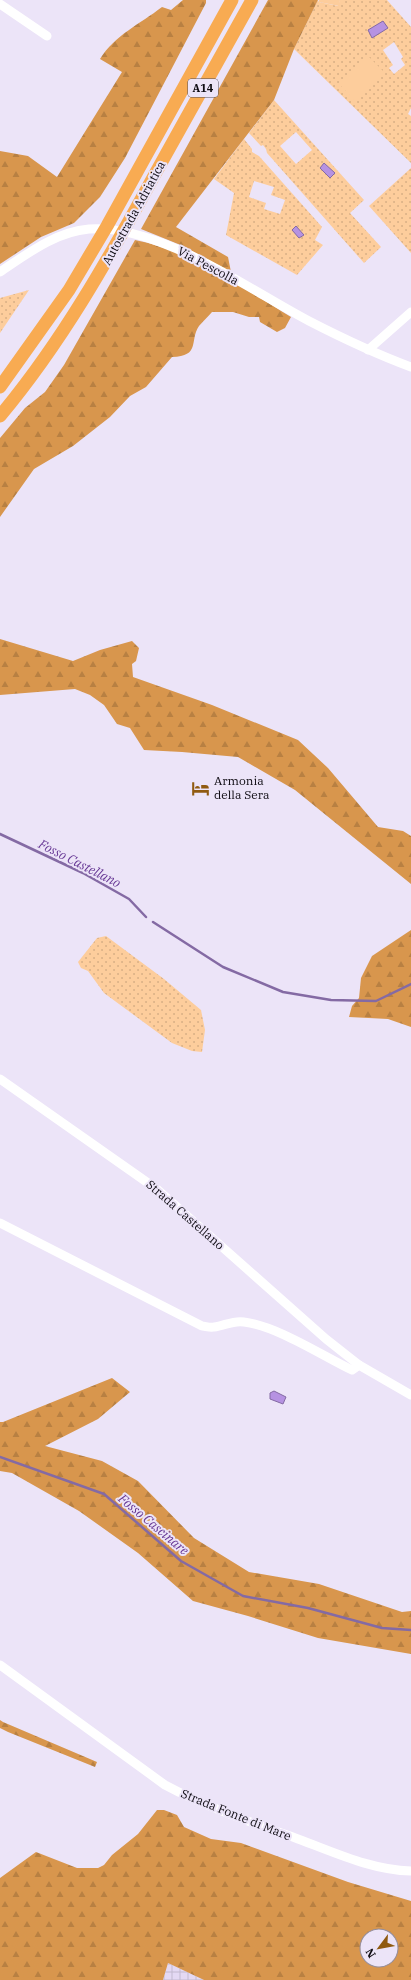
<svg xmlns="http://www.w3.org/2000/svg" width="411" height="1980" font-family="'IBM Plex Serif',serif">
<defs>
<pattern id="industrial-grid" width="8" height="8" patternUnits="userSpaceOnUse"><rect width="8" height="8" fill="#e4d9f4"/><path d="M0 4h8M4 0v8" fill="none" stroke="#c2b9d0"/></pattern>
<pattern id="grass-dots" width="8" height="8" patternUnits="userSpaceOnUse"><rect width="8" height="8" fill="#fdcd9c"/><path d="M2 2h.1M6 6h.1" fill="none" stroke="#d8af85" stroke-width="1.8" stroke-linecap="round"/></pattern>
<pattern id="forest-firs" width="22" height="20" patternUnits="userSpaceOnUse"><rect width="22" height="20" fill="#d8964d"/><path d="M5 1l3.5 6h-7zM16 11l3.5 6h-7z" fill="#b88042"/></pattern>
</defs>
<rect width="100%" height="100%" fill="#ece4f8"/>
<!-- industrial -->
<path fill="url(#industrial-grid)" d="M168,1963L204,1980H163Z"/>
<!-- grass -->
<g fill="url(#grass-dots)" fill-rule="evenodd">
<path d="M318,0L319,2L338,6L340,0H387L411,27V108L408,114L411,116V163L294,49ZM394,42L403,57L401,59L405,65L394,74L389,68L393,65L383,50Z"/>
<path d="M274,100L364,200L350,213L381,247L364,263L267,153L266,149L263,145L261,146L249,133ZM296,132L312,150L296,164L280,146Z"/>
<path d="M244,139L252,149V152L259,156L322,227L315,240L323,245L297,275L226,235L234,193L214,179ZM254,181L274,187L271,195L285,200L280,214L264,209L266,203L249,197Z"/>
<path d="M411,168V253L369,206Z"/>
<path d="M29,290L0,333V298Z"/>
<path d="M106,936L164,979L201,1010L205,1030L202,1052L192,1051L172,1043L104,993L88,971L81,968L78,962L97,938Z"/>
</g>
<!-- forest -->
<g fill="url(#forest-firs)" fill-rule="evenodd">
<path d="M183,0H206V3L125,158L100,197L74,223L41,237L0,264V151L28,156L57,177L122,72L100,59C115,35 140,24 162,7L171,10Z"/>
<path d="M268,0H318L294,49L274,100L176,227L228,257L231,272L183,246L141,229Z"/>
<path d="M135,240C189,250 244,289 291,317L285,328L277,332L260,322L259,317H249L233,312H212C208,317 203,321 199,326C189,341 201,356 172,357L146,387L130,396L110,417L73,446L34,469L0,517V438L25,408L45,392L64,365Z"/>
<path d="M0,639L73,661L100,650L132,641L139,648L136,661L132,664L133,677L212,705L298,740L328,768L378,827L403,831L411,836V884L295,790L238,757L182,752L144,750L130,728L117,724L104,705L90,695L75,689L0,695Z"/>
<path d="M411,930V1027L388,1019L349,1017L352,1006L359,998L361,978L372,956Z"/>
<path d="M112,1378L130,1392L98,1419L45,1446L102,1461L138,1481L194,1538L249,1572L319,1584L402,1612L411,1611V1654L318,1638L248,1616L193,1601L138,1553L79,1511L12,1473L0,1471V1422H3Z"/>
<path d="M0,1720L3,1722L97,1762L95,1767L8,1732L0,1728Z"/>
<path d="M157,1810H164L177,1815L184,1827L211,1839L241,1843L348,1882L411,1901V1980H204L168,1963L163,1980H0V1878L36,1852L77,1868H98L104,1865L112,1855L138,1834ZM367,1936H391V1960H367Z"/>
</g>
<!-- pitch -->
<g fill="#fdcd9c">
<path d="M319,0H340L339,6L319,2Z"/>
<path d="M368,56L383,71L354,100L340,85Z"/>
</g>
<!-- water -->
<g fill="#b692e2" stroke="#846aa4">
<path d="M383,21L388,28L372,38L368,30Z"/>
<path d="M324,163L335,173L330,178L320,168Z"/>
<path d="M296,226L304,235L299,238L292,230Z"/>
<path d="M274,1391L286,1397L283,1404L270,1399V1393Z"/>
</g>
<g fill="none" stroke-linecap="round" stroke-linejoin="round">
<!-- stream -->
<g stroke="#846aa4" stroke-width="2.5">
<path d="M0,834L83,873L129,899L146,917"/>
<path d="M153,922L223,967L283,992L331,1000L376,1001L411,984"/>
<path d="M0,1457L104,1494L181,1561L243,1596L308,1608L382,1628L411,1630"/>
</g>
<!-- minor -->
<g stroke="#fff" stroke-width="9">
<path d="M0,4L47,36"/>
<path d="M0,272C27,254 55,232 89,229C159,224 248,289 309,321C342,338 376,354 411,367"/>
<path d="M368,350L411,312"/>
<path d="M0,1079L158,1190L326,1339L359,1365L411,1395"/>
<path d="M0,1223L202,1326C205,1326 210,1328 214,1327C224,1326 233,1320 244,1322C277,1326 321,1355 352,1370L359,1365"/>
<path d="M0,1665L165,1785C208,1808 253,1823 298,1839C334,1852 371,1870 411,1871"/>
</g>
<!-- highway -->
<g stroke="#f8ab52" stroke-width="13">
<path d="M0,387L69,290L107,226L232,0"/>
<path d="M0,416C62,342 109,258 155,174C187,116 220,58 252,0"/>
</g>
</g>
<!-- icons -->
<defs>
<symbol id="hotel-bare" viewBox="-9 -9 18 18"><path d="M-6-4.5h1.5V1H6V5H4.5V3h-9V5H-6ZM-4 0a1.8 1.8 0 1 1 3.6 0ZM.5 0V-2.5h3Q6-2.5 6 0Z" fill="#905a10" stroke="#ece4f8" stroke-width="2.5" paint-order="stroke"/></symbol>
</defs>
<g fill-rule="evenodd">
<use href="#hotel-bare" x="188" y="776" width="25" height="25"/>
</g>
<g text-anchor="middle" stroke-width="4" stroke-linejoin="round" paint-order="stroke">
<!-- shield labels -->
<rect fill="#ece4f8" stroke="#514c57" stroke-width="1" x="188" y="79" width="30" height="18" rx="3"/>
<g font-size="11" font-weight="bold" fill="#0e0b12">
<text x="203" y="92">A14</text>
</g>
<!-- street labels -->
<g font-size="12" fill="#0e0b12" stroke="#ece4f8">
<text transform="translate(134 213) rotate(-61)" y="4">Autostrada Adriatica</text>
<text transform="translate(208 266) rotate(28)" y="4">Via Pescolla</text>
<text transform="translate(185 1215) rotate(41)" y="4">Strada Castellano</text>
<text transform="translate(236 1815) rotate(22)" y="4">Strada Fonte di Mare</text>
</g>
<!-- poi labels -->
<g font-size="12" fill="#0e0b12" stroke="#ece4f8" text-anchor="start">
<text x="214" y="785">Armonia<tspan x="214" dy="14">della Sera</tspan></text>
</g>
<!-- water labels -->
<g font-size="13" font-style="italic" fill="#663794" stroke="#ece4f8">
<text transform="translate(80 863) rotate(27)" y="5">Fosso Castellano</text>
<text transform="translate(154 1524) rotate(40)" y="5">Fosso Cascinare</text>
</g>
</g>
<!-- north arrow -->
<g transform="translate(379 1948) rotate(238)"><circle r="19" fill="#ece4f8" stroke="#938d9c"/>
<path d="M0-3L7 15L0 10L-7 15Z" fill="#905a10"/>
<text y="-6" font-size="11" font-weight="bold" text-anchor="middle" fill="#0e0b12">N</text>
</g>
</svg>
